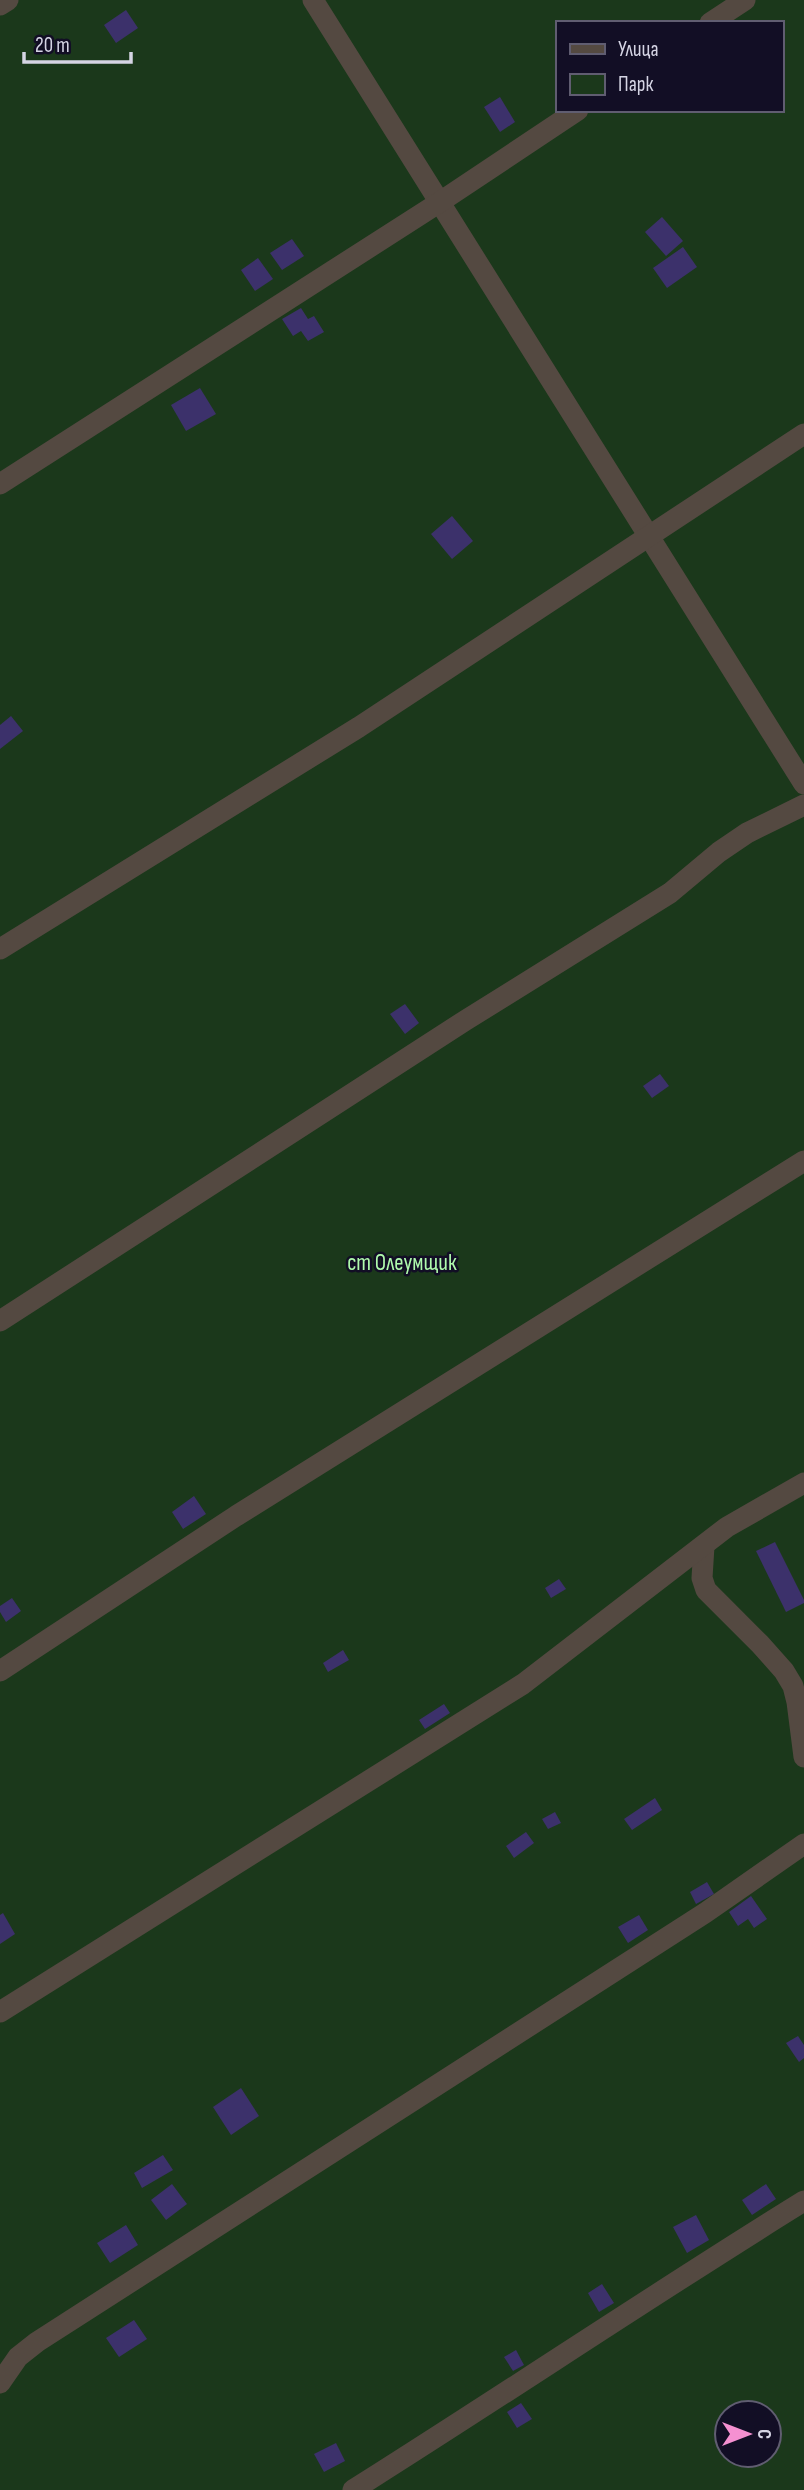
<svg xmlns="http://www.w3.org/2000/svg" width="804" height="2490" font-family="'Sofia Sans Condensed',sans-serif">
<rect width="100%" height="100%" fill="#1b172f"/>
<!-- green -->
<path fill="#1b381b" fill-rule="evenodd" d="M0,0H804V2490H0ZM557,23H781V110H557ZM727,2413H769V2455H727Z"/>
<!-- building -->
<g fill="#3c316b">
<path d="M126,10L138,28L116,43L104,25Z"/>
<path d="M500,97L515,122L500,132L484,107Z"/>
<path d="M662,217L683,241L666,256L645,232Z"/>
<path d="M292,239L304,256L282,270L270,253Z"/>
<path d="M683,247L697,267L667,288L653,268Z"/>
<path d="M258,258L273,279L255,291L241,270Z"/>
<path d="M301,308L308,319L314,316L324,332L308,341L301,331L293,336L282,319Z"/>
<path d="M200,388L216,414L186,431L171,405Z"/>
<path d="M452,516L473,541L452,559L431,534Z"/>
<path d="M11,716L23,731L0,749V725Z"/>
<path d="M405,1004L419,1023L405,1034L390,1014Z"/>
<path d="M660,1074L669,1086L652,1098L643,1086Z"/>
<path d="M194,1496L206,1514L183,1529L172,1512Z"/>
<path d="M775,1542L804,1600V1603L786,1612L756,1551Z"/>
<path d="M559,1579L566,1589L551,1598L545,1588Z"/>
<path d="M12,1598L21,1611L6,1622L0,1612V1606Z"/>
<path d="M343,1650L349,1660L328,1672L323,1663Z"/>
<path d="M444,1704L450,1713L425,1729L419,1720Z"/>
<path d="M655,1798L662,1810L632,1830L624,1819Z"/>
<path d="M555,1812L561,1823L548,1829L542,1819Z"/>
<path d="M526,1832L534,1843L514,1858L506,1846Z"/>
<path d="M707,1882L714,1894L696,1904L690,1892Z"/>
<path d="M751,1896L767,1919L754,1928L748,1919L738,1926L729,1912Z"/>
<path d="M3,1913L15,1934L0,1944V1915Z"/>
<path d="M639,1915L648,1930L628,1943L618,1927Z"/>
<path d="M798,2036L804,2045V2058L799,2062L786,2043Z"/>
<path d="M241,2088L259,2116L231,2135L213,2107Z"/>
<path d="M163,2155L173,2170L142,2188L134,2173Z"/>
<path d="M172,2184L187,2204L166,2220L151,2200Z"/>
<path d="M766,2184L776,2199L752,2215L742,2200Z"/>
<path d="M696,2215L709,2240L687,2253L673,2227Z"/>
<path d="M126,2225L138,2245L110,2263L97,2243Z"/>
<path d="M602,2284L614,2303L599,2312L588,2293Z"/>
<path d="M134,2320L147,2339L119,2357L106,2338Z"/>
<path d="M516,2350L524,2365L513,2371L504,2357Z"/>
<path d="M521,2403L532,2419L517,2428L507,2412Z"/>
<path d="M336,2443L345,2461L324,2472L314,2454Z"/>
</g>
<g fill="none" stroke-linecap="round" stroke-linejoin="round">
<!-- minor -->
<g stroke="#544941" stroke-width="21">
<path d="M313,0L804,784"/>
<path d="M0,5L8,0"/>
<path d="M710,23L745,0"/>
<path d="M0,484L440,202L578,110"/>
<path d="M0,949L359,727L804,434"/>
<path d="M0,1321L466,1020L670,893L719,852L747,833L804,805"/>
<path d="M704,1546L702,1578L706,1590L760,1644L784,1671L793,1686L797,1702L804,1757"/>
<path d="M0,1671L236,1516L804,1161"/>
<path d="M0,2012L523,1684L727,1527L804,1483"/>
<path d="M0,2383L18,2357L37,2342L705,1913L804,1844"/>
<path d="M353,2490C504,2395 652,2295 804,2201"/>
</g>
</g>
<g text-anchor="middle" stroke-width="5" stroke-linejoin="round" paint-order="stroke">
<!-- park labels -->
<g font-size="23" fill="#b0fbad" stroke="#120e25">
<text x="402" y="1270">ст Олеумщик</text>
</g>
</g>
<!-- legend -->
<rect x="556" y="21" width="228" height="91" fill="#120e25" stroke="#605d71" stroke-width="2"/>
<rect x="570" y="44" width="35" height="10" fill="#544941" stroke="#605d71" stroke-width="2"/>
<text x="618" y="56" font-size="21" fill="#d5d4e4">Улица</text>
<rect x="570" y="74" width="35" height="21" fill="#1b381b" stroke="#605d71" stroke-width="2"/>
<text x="618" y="91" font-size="21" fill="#d5d4e4">Парк</text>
<!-- north arrow -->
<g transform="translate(748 2434) rotate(90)"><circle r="33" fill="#120e25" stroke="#605d71" stroke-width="2"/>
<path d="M0-5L12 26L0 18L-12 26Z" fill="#f590d1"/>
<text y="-10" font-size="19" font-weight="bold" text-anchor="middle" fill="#d5d4e4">С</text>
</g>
<!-- scale -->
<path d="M24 52v10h107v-10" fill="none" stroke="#d5d4e4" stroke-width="3.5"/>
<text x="35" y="52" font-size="21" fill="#d5d4e4" stroke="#120e25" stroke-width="5" paint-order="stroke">20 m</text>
</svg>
